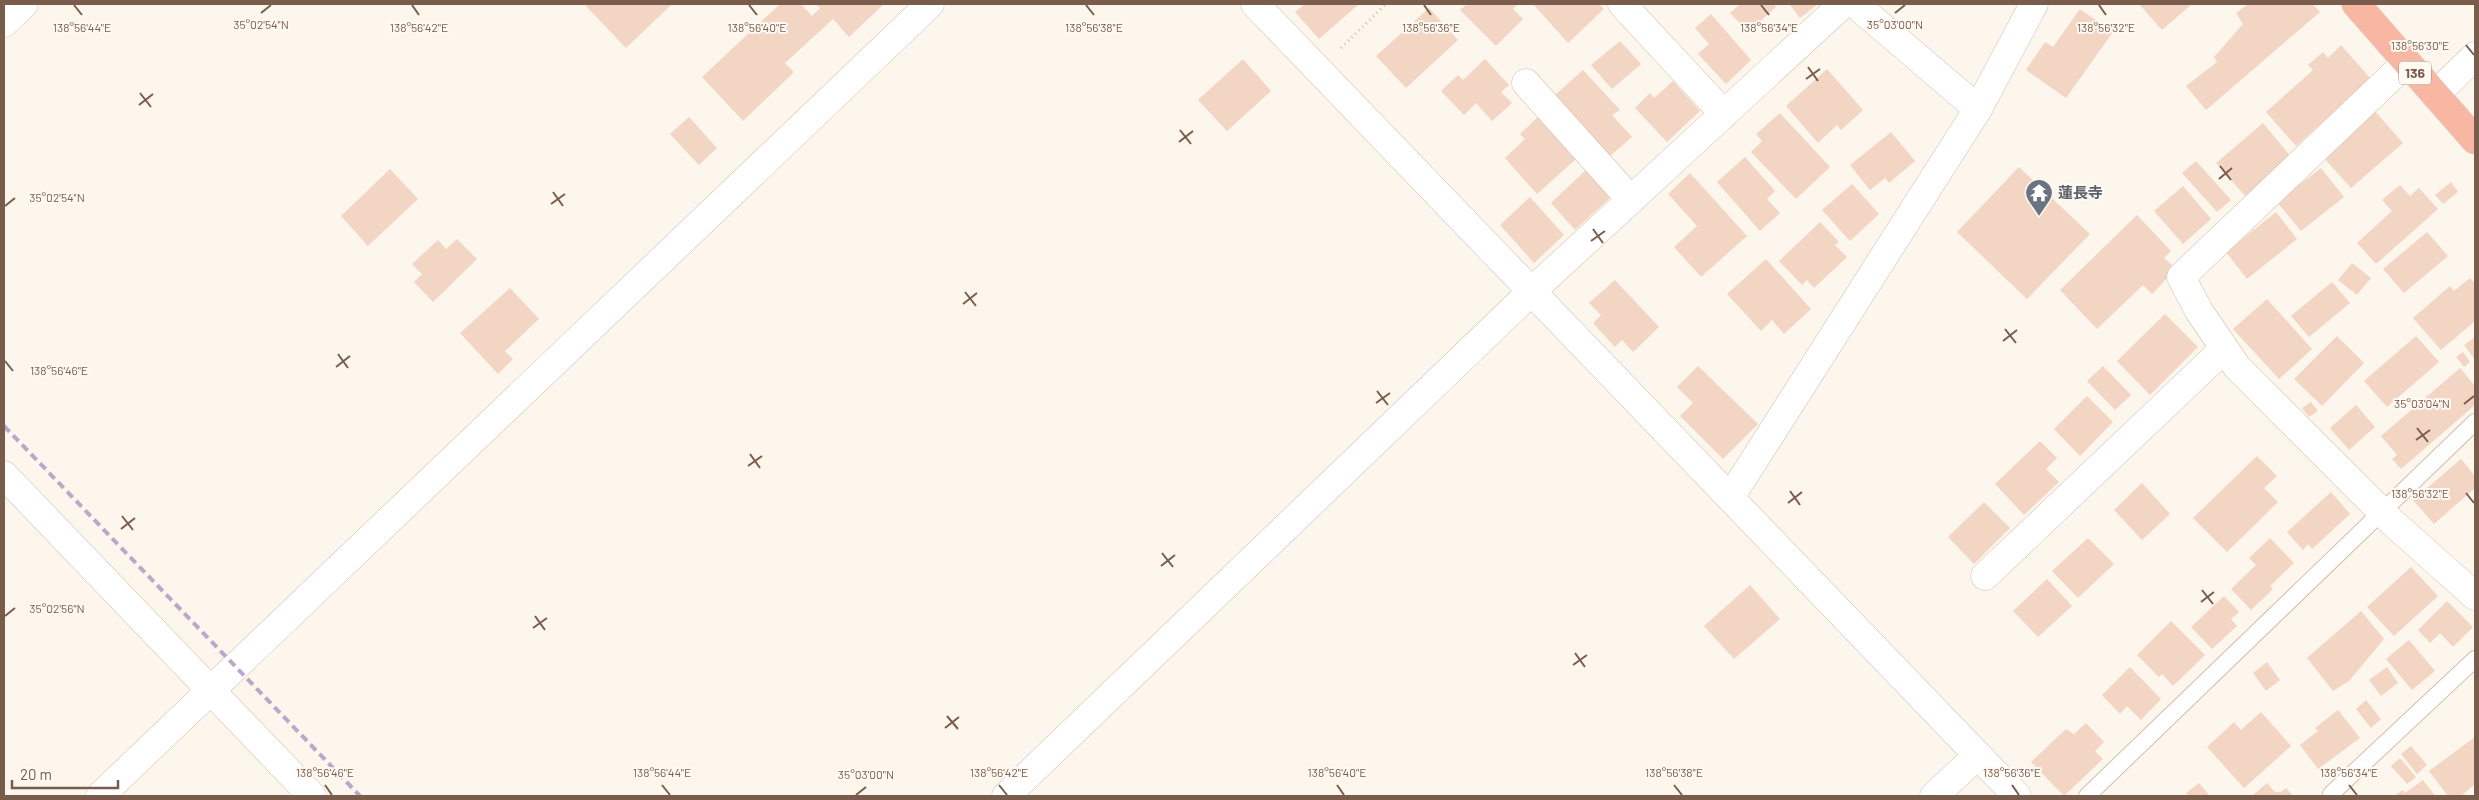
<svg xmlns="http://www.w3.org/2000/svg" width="2479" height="800" font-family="Barlow,'Noto Sans JP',sans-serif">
<rect width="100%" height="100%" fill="#fdf6ec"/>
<!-- building -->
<g fill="#f3d5c3">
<path d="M584,4H672L626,48Z"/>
<path d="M780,4H801L812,16L820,8L816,4H884L849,37L833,19L785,63L794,72L743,121L702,77Z"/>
<path d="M1305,4H1359L1319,39L1295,12Z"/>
<path d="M1467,4H1518L1513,9L1523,19L1496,46L1460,10Z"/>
<path d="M1533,4H1599L1604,9L1568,43Z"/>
<path d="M1740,4H1773L1776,7L1748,32L1730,13Z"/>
<path d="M1789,4H1818L1800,18Z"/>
<path d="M2139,4H2192L2162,30Z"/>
<path d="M2248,4H2313L2320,12L2206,110L2186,86L2217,62L2214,57L2243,24L2236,13Z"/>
<path d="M1429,8L1458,40L1406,88L1376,56Z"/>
<path d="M2080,9L2113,32L2066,98L2026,70L2045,42L2053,47Z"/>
<path d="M1711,14L1751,60L1726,84L1698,54L1709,44L1695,28Z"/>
<path d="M1620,41L1641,64L1612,89L1591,65Z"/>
<path d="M2341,45L2371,79L2296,146L2266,112L2313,70L2308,65L2323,52L2328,58Z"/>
<path d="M1243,59L1271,91L1227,131L1198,100Z"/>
<path d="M1485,59L1509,85L1501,92L1512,103L1492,121L1476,103L1464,115L1441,91L1458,75L1463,80Z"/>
<path d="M1827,69L1863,110L1841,130L1837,125L1818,143L1786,106Z"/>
<path d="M1583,70L1620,110L1612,115L1632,137L1610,156L1555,95Z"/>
<path d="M1673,81L1700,111L1667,142L1635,108L1650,93L1654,98Z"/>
<path d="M2374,110L2403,143L2351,188L2323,157Z"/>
<path d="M1780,113L1830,167L1796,199L1751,152L1762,141L1756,134Z"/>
<path d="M1539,116L1577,158L1537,194L1505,158L1525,139L1520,134Z"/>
<path d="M689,117L717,148L699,165L670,134Z"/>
<path d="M2263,123L2292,158L2246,197L2216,163Z"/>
<path d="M1891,132L1915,161L1889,183L1885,178L1870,190L1850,165Z"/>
<path d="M1745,157L1775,191L1767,199L1780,213L1760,231L1717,182Z"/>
<path d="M2196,161L2231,200L2217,212L2182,173Z"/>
<path d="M2019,167L2090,234L2027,299L1957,232Z"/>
<path d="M2321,168L2344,197L2301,231L2277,202Z"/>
<path d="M390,169L418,199L368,246L341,216Z"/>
<path d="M1587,169L1612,196L1575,230L1551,203Z"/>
<path d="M1690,173L1747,236L1701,277L1674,247L1697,226L1668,194Z"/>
<path d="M2451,182L2458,192L2443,204L2435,195Z"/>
<path d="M1852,184L1879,214L1850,241L1822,210Z"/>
<path d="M2400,185L2410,196L2419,188L2438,209L2376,264L2357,243L2392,211L2382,200Z"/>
<path d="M2183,186L2211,219L2183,244L2154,211Z"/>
<path d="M1530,197L1564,235L1534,263L1500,225Z"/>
<path d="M2276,212L2297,239L2247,279L2226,252Z"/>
<path d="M2137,215L2171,251L2164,258L2176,269L2152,294L2143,285L2097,329L2060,290Z"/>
<path d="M1820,222L1839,242L1835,245L1847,257L1814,288L1807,280L1802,285L1779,261Z"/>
<path d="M2427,232L2448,256L2404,293L2383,269Z"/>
<path d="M457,239L477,259L433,302L414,282L422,274L412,264L438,240L446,249Z"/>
<path d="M1766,259L1811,309L1784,334L1772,320L1761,331L1727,294Z"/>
<path d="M2352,263L2371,278L2357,295L2338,280Z"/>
<path d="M2470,278L2475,284V321L2441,350L2413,318L2450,286L2454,291Z"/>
<path d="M1615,280L1659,327L1633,352L1622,340L1615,347L1593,323L1601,315L1589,303Z"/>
<path d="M2332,282L2350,303L2309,337L2291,316Z"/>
<path d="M510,288L539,319L505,351L513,359L498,374L460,333Z"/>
<path d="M2267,299L2312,349L2279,379L2233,329Z"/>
<path d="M2165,314L2198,347L2150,395L2117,361Z"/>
<path d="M2337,336L2364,363L2322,406L2294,379Z"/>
<path d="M2416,336L2439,362L2387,407L2364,381Z"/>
<path d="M2475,337V360L2464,345Z"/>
<path d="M2463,352L2470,362L2464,367L2456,357Z"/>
<path d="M1698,366L1758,424L1723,459L1680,416L1693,403L1677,387Z"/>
<path d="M2103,366L2131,395L2115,410L2087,381Z"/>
<path d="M2460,368L2475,386V405L2401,469L2392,459L2397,455L2381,436Z"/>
<path d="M2087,396L2113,422L2080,456L2054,429Z"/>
<path d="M2311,402L2318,411L2309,417L2302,408Z"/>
<path d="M2356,405L2375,427L2349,450L2330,428Z"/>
<path d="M2040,441L2057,458L2046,469L2059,482L2024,515L1995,484Z"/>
<path d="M2257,456L2277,476L2264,488L2278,502L2227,552L2193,518Z"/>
<path d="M2461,459L2475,476V488L2434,524L2413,500Z"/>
<path d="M2142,483L2170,514L2142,540L2114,510Z"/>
<path d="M2331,492L2350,514L2312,549L2308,544L2303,550L2287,532Z"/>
<path d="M1984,502L2010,528L1974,564L1948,537Z"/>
<path d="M2088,538L2114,564L2078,598L2052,571Z"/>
<path d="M2270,538L2294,563L2270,586L2273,589L2251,610L2231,589L2256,565L2249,558Z"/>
<path d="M2411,567L2438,596L2394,636L2367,607Z"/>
<path d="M2047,579L2072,606L2038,637L2013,611Z"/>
<path d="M1750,585L1780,619L1734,659L1704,626Z"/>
<path d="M2224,596L2239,612L2231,619L2237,626L2212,649L2191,627Z"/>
<path d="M2447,601L2473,627L2453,647L2440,633L2430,643L2418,630Z"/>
<path d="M2361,611L2384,639L2349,681L2333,691L2307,658Z"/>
<path d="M2171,621L2205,655L2173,686L2162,674L2159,677L2137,655Z"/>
<path d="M2409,640L2435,671L2412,690L2386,659Z"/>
<path d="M2267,662L2280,680L2266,691L2253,673Z"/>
<path d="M2130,667L2161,699L2141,720L2127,706L2120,714L2102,695Z"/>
<path d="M2387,667L2398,683L2381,696L2369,680Z"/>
<path d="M2366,700L2381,719L2371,728L2356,709Z"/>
<path d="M2338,710L2360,738L2318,769L2300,745L2318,731L2315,728Z"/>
<path d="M2261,712L2291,746L2244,788L2207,747L2234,722L2241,730Z"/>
<path d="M2086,723L2104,742L2095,751L2103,759L2064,796L2031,762L2066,729L2074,734Z"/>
<path d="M2475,737V784L2461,796H2448L2429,771Z"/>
<path d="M2411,746L2427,765L2417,774L2401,754Z"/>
<path d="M2400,758L2416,777L2407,784L2391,766Z"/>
<path d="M2423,780L2435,796H2394L2403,790L2405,793Z"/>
<path d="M2199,783L2210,796H2189L2186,793Z"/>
<path d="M2267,783L2275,792H2281L2286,788L2293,796H2252Z"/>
</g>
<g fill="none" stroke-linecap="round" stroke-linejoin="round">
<defs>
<g id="lane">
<path d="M2331,794L2475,659"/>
<path d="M2087,796L2475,422"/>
</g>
<g id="street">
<path d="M1255,4L2017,796"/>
<path d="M1622,4L1724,114"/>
<path d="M1855,4L1978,109"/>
<path d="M4,23L24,4"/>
<path d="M2406,63L2181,277L2199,311L2237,367L2392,522L2475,596"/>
<path d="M1526,83L1631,200"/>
<path d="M2435,95L2475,56"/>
<path d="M4,475L312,796"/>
<path d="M1730,498L1978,109L2034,4"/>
<path d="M1985,576L2224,349"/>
<path d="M100,796L930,4"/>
<path d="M1006,796L1532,291L1843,4"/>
</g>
<path id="secondary" d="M1934,796L1978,755"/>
<path id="highway" d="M2356,4L2475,140"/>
</defs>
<!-- lane casing -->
<use href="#lane" stroke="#d1beb0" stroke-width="18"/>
<!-- street casing -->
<use href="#street" stroke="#d1beb0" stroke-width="29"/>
<!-- secondary casing -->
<use href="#secondary" stroke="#d6c0b0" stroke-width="29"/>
<!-- highway casing -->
<use href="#highway" stroke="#dad1cd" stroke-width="29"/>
<!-- path -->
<path stroke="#d9b8a5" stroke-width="3" stroke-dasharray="1 4" stroke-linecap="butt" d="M1341,48L1386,4"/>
<!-- lane -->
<use href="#lane" stroke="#fff" stroke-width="16"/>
<!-- street -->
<use href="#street" stroke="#fff" stroke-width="28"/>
<!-- secondary -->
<use href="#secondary" stroke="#fff" stroke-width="28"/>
<!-- highway -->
<use href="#highway" stroke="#f7b7a3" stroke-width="28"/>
<!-- rail -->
<path stroke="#b9a8c9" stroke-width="4" stroke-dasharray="8 5" stroke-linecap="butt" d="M4,426L360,796"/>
</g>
<!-- ticks -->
<path fill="none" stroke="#7a5c4d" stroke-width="2" d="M74,5L82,15M412,5L419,15M749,5L757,15M1086,5L1094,15M1424,5L1431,15M1761,5L1769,15M2099,5L2106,15M261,13L271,5M1895,13L1905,5M2466,45L2474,55M1808,67L1818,81M1806,79L1820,69M140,93L151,107M139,105L153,94M1180,130L1191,144M1179,142L1193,131M2220,166L2231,180M2219,179L2232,168M553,192L563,206M551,204L565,194M5,206L15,198M1593,229L1603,243M1591,241L1605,231M965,292L976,306M963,304L977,293M2005,329L2016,343M2003,341L2017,330M338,354L348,368M5,361L13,371M336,367L350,356M1377,391L1388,405M1376,403L1390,393M2464,404L2474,396M2417,428L2428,442M2416,440L2430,430M750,454L760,468M748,466L762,456M1790,491L1800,505M2466,493L2474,503M1788,503L1802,492M122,516L133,530M121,529L135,518M1162,553L1173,567M1161,566L1175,555M2202,590L2213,604M2201,602L2214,592M5,616L15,608M535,616L545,630M533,628L547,618M1575,653L1585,667M1573,665L1587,655M947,716L958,729M945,728L959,717M325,785L332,795M662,785L670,795M999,785L1007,795M1337,785L1344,795M1674,785L1682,795M2012,785L2019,795M2349,785L2357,795M856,795L866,787"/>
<!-- icons -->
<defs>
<symbol id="temple-pin" viewBox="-11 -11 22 30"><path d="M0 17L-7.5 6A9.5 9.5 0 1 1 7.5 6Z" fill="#6b7280" stroke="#fffaf3"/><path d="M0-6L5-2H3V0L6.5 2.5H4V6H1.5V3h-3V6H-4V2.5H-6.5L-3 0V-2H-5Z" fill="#fff"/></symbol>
</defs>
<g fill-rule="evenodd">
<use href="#temple-pin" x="2023" y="177" width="32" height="43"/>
</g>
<g text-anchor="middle" stroke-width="4" stroke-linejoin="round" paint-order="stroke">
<!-- shield labels -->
<rect fill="#fffaf3" stroke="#a28b7f" stroke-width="1" x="2399" y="61.5" width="32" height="23" rx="4"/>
<g font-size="14" font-weight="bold" fill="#7a5c4d">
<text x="2415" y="78">136</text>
</g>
<!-- worship labels -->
<g font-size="15" font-weight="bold" fill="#5b616d" stroke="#fffaf3" text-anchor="start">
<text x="2058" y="198">蓮長寺</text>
</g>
</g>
<g font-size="12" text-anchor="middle" fill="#7a5c4d" stroke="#fffaf3" stroke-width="4" stroke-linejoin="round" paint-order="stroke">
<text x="261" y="29">35°02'54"N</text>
<text x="1895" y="29">35°03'00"N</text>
<text x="757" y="32">138°56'40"E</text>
<text x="1431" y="32">138°56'36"E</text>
<text x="2106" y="32">138°56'32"E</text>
<text x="82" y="32">138°56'44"E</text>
<text x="419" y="32">138°56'42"E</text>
<text x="1094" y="32">138°56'38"E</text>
<text x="1769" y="32">138°56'34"E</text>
<text x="2420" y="50">138°56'30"E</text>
<text x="57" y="202">35°02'54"N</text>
<text x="59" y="375">138°56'46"E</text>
<text x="2422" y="408">35°03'04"N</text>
<text x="2420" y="498">138°56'32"E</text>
<text x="57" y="613">35°02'56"N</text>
<text x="325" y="777">138°56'46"E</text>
<text x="662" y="777">138°56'44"E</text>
<text x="999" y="777">138°56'42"E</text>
<text x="1337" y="777">138°56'40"E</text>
<text x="1674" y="777">138°56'38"E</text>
<text x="2012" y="777">138°56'36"E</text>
<text x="2349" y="777">138°56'34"E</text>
<text x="866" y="779">35°03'00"N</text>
</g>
<!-- border -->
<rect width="2479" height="800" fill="none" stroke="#7a5c4d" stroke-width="10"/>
<!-- scale -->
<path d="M12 780v8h106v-8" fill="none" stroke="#7a5c4d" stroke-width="2.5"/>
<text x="20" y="780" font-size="15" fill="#7a5c4d" stroke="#fffaf3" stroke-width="4" paint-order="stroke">20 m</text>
</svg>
